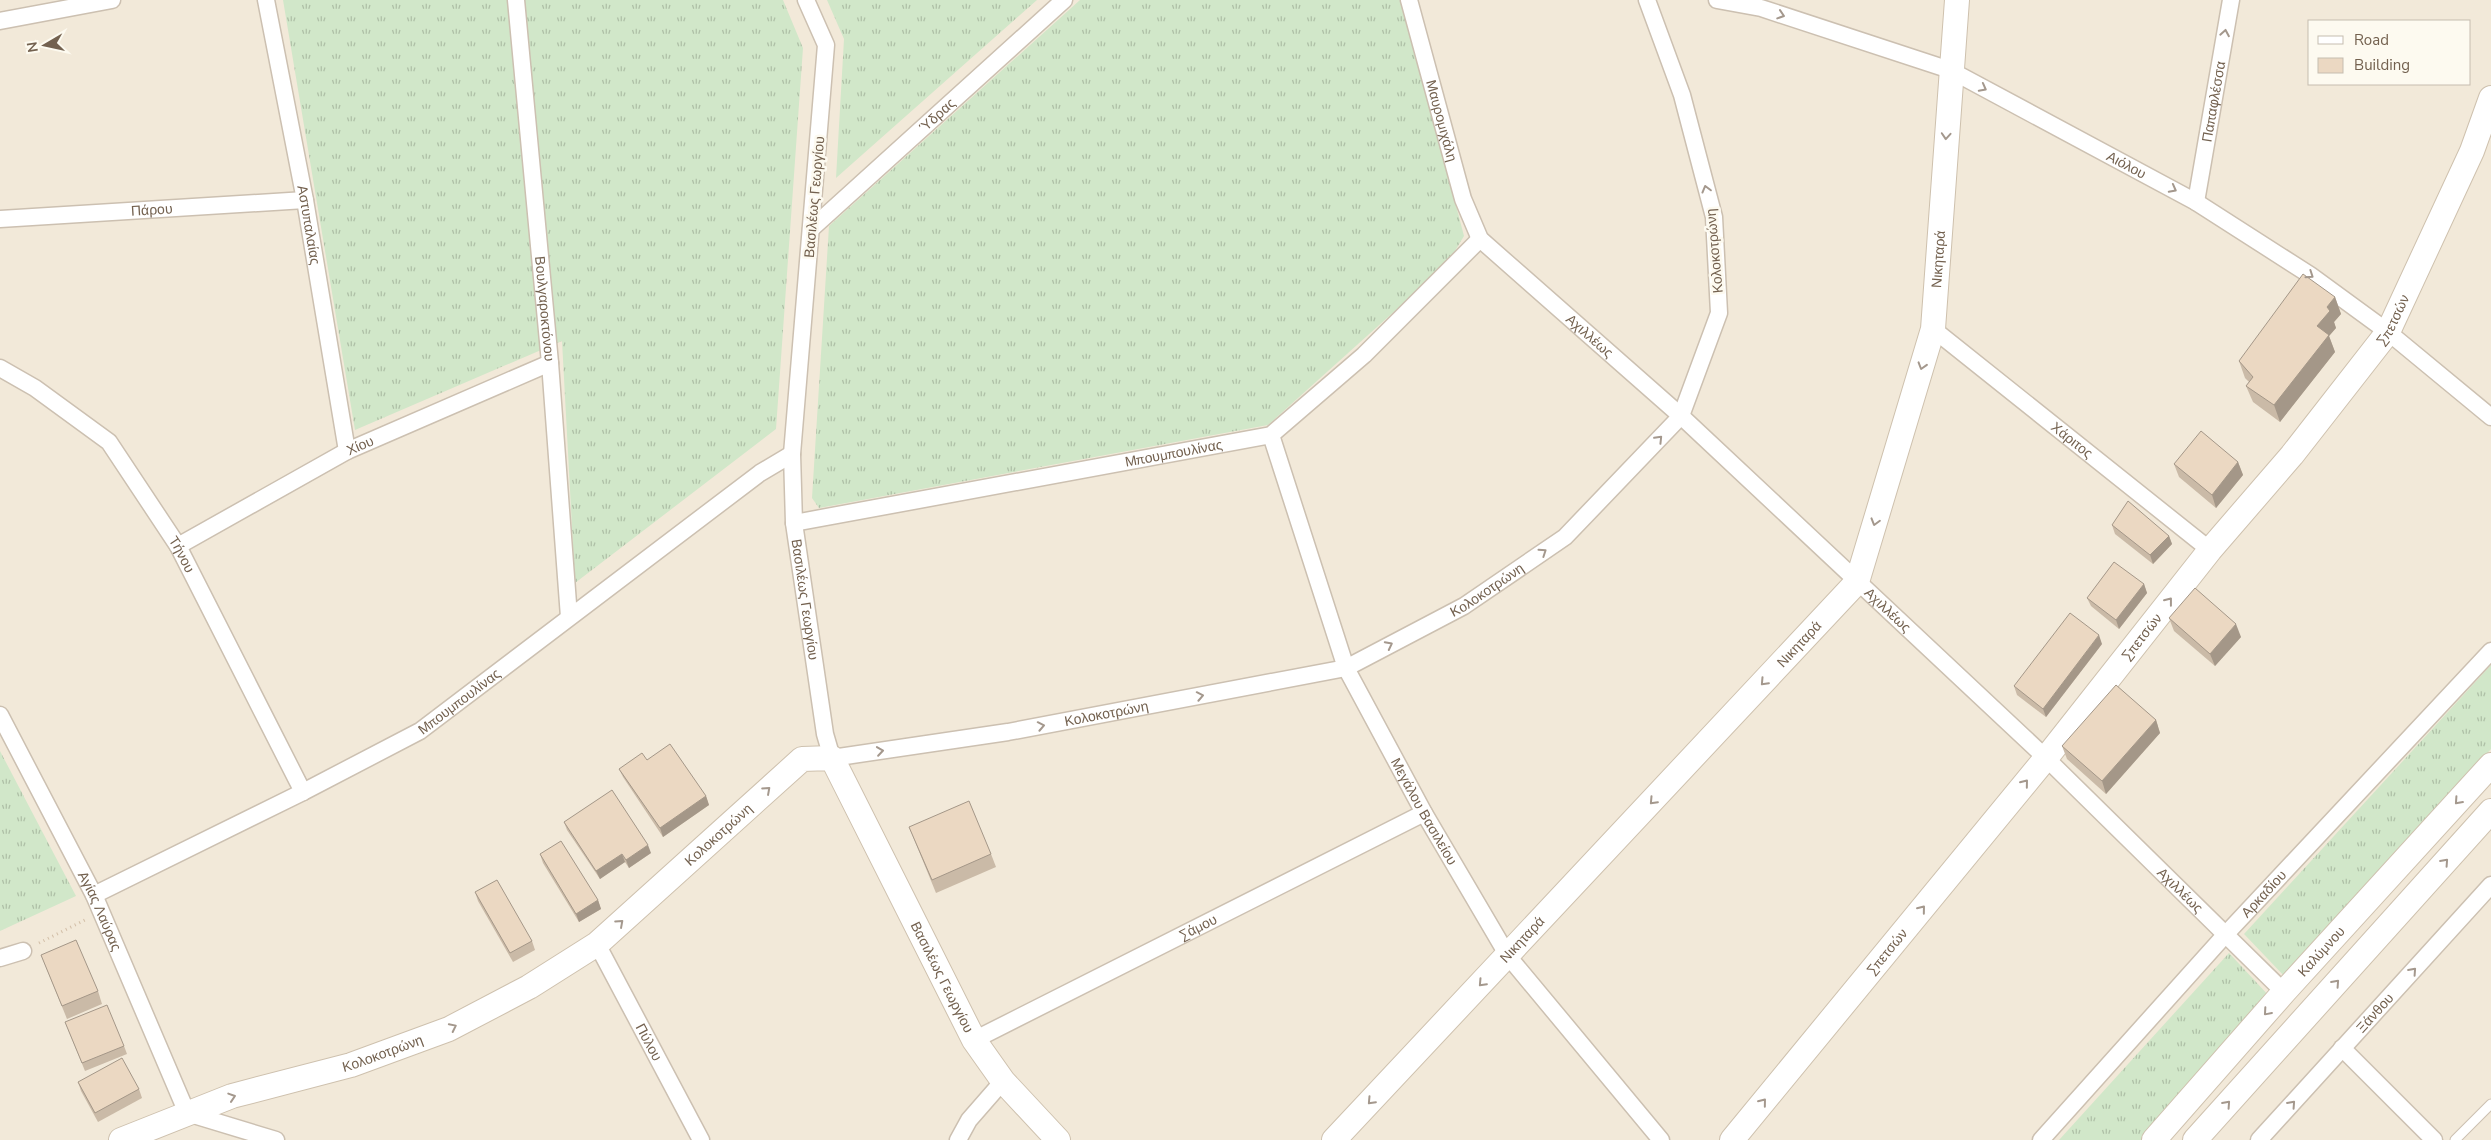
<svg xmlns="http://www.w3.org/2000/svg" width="2491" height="1140" font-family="'Nunito Sans',sans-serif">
<defs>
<pattern id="grass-tufts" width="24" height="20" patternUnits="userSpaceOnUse" patternTransform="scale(1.25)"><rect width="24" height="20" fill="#d1e7c9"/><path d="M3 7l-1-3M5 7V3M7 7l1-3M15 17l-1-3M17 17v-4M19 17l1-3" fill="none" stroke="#aebfa6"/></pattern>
</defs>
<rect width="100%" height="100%" fill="#fbf6ea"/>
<!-- residential -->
<path fill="#f2e9d9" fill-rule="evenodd" d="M0,0H2491V1140H0ZM2310,21H2470V84H2310Z"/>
<!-- grass -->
<g fill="url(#grass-tufts)">
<path d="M283,0H783L803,48L776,429L575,583L562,341L355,430Z"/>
<path d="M827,0H1037L836,178L844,39Z"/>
<path d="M1080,0H1402L1464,236L1447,264L1268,425L819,508L812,498L829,226Z"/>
<path d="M2491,665V749L2287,979L2244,934Z"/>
<path d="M0,751L76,896L0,931Z"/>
<path d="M2229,953L2270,997L2142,1140H2059Z"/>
</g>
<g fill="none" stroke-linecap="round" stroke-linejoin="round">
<defs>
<path id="lane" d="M2455,1140L2491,1104"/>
<g id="street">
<path id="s1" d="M266,0L305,200L347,451"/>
<path id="s2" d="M516,0L550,363L569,617"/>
<path id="s3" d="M806,0L826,45L792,454L794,523L825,734L832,758L1008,732L1346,668L1464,606L1565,537L1681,416L1719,313L1714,217L1682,95L1647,0"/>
<path id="s4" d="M1409,0L1463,199L1480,239L1681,416L2046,758L2284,992"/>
<path id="s5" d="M1717,0L1761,8L1950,70L2196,202L2310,275L2388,332L2491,417"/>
<path d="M0,21L112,0"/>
<path id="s6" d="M2196,202L2231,0"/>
<path id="s7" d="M0,219L305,200"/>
<path id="s8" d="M811,229L1064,0"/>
<path id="s9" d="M1933,329L2210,550"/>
<path id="s10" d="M0,368L35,388L109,442L178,546L303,792"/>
<path id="s11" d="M1271,435L1346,668L1424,813L1508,956L1661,1140"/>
<path id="s12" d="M794,523L1271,435L1364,355L1480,239"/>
<path id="s13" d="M178,546L347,451L550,363"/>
<path id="s14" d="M0,715L94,895L187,1113L276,1140"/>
<path id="s15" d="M94,895L303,792L420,731L760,473L792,454"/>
<path id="s16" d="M597,944L701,1140"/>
<path d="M0,958L23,951"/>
<path id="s17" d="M974,1040L1424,813"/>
<path d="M2342,1048L2434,1140"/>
<path d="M958,1140L969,1120L1003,1081"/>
<path id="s18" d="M2041,1140L2225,935L2491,651"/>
<path id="s19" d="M2259,1140L2491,885"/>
</g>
<g id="secondary">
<path id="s20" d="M121,1140L232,1096L351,1065L449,1029L529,987L597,944L802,759L832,758L974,1040L1003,1081L1058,1140"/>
<path id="s21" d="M1334,1140L1857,582L1933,329L1957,0"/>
<path id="s22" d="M1732,1140L2046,758L2210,550L2292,455L2388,332L2472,151L2491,98"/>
<path id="s23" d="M2154,1140L2284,992L2491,765"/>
<path d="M2195,1140L2491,811"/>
</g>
</defs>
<!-- lane casing -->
<use href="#lane" stroke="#ccc0b1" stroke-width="11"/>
<!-- street casing -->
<use href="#street" stroke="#ccc0b1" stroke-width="19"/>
<!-- secondary casing -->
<use href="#secondary" stroke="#cec1ae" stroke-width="26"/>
<!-- path -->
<path stroke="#d2bea7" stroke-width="3" stroke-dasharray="1 4" stroke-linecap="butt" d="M39,943L85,920"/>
<!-- lane -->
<use href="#lane" stroke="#fff" stroke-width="9"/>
<!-- street -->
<use href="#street" stroke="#fff" stroke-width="16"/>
<!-- secondary -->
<use href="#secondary" stroke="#fff" stroke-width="24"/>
</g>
<!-- wall -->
<g fill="#cabaa7">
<path d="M2335,297L2341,314L2334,322L2336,328L2329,336L2335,352L2280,422L2253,402L2246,386L2249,382L2245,378L2239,361Z"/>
<path d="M2238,462L2243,475L2216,508L2179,477L2174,464Z"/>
<path d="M2112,525L2169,536L2172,544L2153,564L2115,534Z"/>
<path d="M2144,584L2147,593L2119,629L2091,606L2087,598Z"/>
<path d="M2169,618L2241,637L2215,666L2174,631Z"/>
<path d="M2102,644L2046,717L2017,695L2014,686Z"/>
<path d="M2156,720L2160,733L2106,794L2067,759L2062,746Z"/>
<path d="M647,760L706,796L709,805L663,837L623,777L619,769Z"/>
<path d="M564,822L651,853L629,868L625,862L600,879L567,830Z"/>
<path d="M909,827L991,854L996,867L936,893Z"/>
<path d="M540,854L598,900L601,909L579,922L543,863Z"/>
<path d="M475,892L532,941L535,950L513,962L478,901Z"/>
<path d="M41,955L98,991L102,1004L67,1019Z"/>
<path d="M65,1022L124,1046L127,1054L85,1071Z"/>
<path d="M78,1082L139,1089L142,1098L98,1122L81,1091Z"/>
</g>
<!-- shaded-wall -->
<g fill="#a49788">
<path d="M2335,297L2341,314L2334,322L2336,328L2329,336L2335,352L2280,422L2274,405L2327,307Z"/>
<path d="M2238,462L2243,475L2216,508L2212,495Z"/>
<path d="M2169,536L2172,544L2153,564L2150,555Z"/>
<path d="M2144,584L2147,593L2119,629L2116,620Z"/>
<path d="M2236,624L2241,637L2215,666L2210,654Z"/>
<path d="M2099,635L2102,644L2046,717L2043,709Z"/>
<path d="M2156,720L2160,733L2106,794L2102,781Z"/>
<path d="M706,796L709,805L663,837L660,828Z"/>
<path d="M648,845L651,853L629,868L626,860Z"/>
<path d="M622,854L625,862L600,879L596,871Z"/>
<path d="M598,900L601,909L579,922L576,914Z"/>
</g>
<!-- building -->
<g fill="#ebd8c2" stroke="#a49788">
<path d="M2303,274L2335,297L2327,307L2330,311L2317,326L2329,335L2274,405L2246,386L2253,377L2239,361Z"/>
<path d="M2201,431L2238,462L2212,495L2174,464Z"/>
<path d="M2128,501L2169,536L2150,555L2112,525Z"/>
<path d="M2114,562L2144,584L2116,620L2087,598Z"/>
<path d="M2195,588L2236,624L2210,654L2169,618Z"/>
<path d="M2070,613L2099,635L2043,709L2014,686Z"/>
<path d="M2116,685L2156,720L2102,781L2062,746Z"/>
<path d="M670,744L706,796L660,828L619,769L642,753L647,760Z"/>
<path d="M612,790L648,845L626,860L622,854L596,871L564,822Z"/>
<path d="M969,801L991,854L932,880L909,827Z"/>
<path d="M561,841L598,900L576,914L540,854Z"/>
<path d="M497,880L532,941L510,953L475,892Z"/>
<path d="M76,940L98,991L62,1006L41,955Z"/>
<path d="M107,1005L124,1046L82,1063L65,1022Z"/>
<path d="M122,1058L139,1089L95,1113L78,1082Z"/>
</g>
<!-- one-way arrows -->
<defs><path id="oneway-chevron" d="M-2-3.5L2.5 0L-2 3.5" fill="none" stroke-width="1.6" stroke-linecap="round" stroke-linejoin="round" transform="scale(1.25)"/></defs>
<g stroke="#a4988d">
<use href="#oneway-chevron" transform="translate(1781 15) rotate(18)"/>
<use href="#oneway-chevron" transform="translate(2225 33) rotate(-80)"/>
<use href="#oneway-chevron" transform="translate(1983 88) rotate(28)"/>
<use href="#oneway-chevron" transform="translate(1946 136) rotate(94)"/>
<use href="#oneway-chevron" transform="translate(1706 189) rotate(-105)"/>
<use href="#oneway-chevron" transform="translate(2173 189) rotate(28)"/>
<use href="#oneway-chevron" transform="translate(2310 275) rotate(34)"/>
<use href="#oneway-chevron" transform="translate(1922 366) rotate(107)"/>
<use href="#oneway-chevron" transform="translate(1659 439) rotate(-46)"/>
<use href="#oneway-chevron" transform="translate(1875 522) rotate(106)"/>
<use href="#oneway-chevron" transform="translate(1543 552) rotate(-34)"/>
<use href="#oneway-chevron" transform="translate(2169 601) rotate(-52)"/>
<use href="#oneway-chevron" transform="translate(1389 645) rotate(-27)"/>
<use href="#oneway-chevron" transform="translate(1764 682) rotate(133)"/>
<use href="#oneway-chevron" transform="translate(1200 696) rotate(-11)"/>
<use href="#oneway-chevron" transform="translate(1041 726) rotate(-11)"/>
<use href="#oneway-chevron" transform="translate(880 751) rotate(-8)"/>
<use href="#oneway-chevron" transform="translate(2025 783) rotate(-51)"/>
<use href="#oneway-chevron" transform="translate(767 790) rotate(-42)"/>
<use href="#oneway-chevron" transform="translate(1653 801) rotate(133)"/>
<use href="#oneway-chevron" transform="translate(2458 801) rotate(132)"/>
<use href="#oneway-chevron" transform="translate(2445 862) rotate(-48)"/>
<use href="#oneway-chevron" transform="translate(1922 909) rotate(-51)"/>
<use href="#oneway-chevron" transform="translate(620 923) rotate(-42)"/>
<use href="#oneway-chevron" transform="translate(2413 971) rotate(-48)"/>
<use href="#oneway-chevron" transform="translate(1482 983) rotate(133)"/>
<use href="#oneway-chevron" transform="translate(2336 983) rotate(-48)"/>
<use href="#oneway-chevron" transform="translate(2267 1012) rotate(131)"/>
<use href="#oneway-chevron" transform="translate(453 1027) rotate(-26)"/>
<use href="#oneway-chevron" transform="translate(232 1097) rotate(-18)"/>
<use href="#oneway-chevron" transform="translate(1371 1101) rotate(133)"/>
<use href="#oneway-chevron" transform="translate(1763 1102) rotate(-51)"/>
<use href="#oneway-chevron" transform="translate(2227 1104) rotate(-48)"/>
<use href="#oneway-chevron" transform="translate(2292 1104) rotate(-48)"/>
</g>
<g text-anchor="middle" stroke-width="5" stroke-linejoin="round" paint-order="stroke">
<!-- street labels -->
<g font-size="14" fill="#73614f" stroke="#fdfaf0">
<text dy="5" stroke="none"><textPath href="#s6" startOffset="102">Παπαφλέσσα</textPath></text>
<text dy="5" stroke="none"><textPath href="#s8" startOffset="170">Ύδρας</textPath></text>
<text dy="5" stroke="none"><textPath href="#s4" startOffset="125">Μαυρομιχάλη</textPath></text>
<text dy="5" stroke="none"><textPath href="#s5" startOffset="444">Αιόλου</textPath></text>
<text transform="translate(814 197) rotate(-85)" y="5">Βασιλέως Γεωργίου</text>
<text dy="5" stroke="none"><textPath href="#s7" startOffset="152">Πάρου</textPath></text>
<text dy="5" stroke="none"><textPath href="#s1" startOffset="229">Αστυπαλαίας</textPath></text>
<text transform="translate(1714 251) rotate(-95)" y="5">Κολοκοτρώνη</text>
<text dy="5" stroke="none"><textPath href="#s21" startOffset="1099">Νικηταρά</textPath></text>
<text dy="5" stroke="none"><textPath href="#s2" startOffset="310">Βουλγαροκτόνου</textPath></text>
<text dy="5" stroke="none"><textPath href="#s22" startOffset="1054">Σπετσών</textPath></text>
<text dy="5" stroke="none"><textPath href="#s4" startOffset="396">Αχιλλέως</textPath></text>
<text dy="5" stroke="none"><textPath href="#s9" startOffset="178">Χάριτος</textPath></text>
<text dy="5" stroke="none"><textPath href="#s13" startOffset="208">Χίου</textPath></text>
<text dy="5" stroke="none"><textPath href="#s12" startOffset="386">Μπουμπουλίνας</textPath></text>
<text dy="5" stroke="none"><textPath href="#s10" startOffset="266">Τήνου</textPath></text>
<text dy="5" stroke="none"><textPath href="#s3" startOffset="1450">Κολοκοτρώνη</textPath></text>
<text dy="5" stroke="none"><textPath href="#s3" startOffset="606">Βασιλέως Γεωργίου</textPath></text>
<text dy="5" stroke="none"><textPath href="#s4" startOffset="801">Αχιλλέως</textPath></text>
<text dy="5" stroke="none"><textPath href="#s22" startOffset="649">Σπετσών</textPath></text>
<text dy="5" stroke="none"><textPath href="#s21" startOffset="680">Νικηταρά</textPath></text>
<text dy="5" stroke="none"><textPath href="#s15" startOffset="414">Μπουμπουλίνας</textPath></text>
<text dy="5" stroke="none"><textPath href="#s3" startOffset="1045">Κολοκοτρώνη</textPath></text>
<text dy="5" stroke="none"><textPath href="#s11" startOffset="408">Μεγάλου Βασιλείου</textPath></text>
<text dy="5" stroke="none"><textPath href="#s20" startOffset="681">Κολοκοτρώνη</textPath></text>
<text dy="5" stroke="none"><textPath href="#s4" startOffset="1206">Αχιλλέως</textPath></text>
<text dy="5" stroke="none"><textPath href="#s18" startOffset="332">Αρκαδίου</textPath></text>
<text dy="5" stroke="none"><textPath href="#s14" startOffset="220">Αγίας Λαύρας</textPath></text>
<text dy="5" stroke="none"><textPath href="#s17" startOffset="251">Σάμου</textPath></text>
<text dy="5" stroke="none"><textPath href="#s21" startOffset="275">Νικηταρά</textPath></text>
<text dy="5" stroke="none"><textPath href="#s22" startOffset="244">Σπετσών</textPath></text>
<text dy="5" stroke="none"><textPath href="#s23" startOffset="252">Καλύμνου</textPath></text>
<text dy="5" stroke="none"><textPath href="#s20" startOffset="1069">Βασιλέως Γεωργίου</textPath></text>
<text dy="5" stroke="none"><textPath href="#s19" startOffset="172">Ξάνθου</textPath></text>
<text dy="5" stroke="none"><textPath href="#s16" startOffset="111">Πύλου</textPath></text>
<text dy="5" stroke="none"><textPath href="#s20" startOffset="276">Κολοκοτρώνη</textPath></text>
</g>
</g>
<!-- legend -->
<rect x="2308" y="20" width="162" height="65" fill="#fdfaf0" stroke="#c6bdb0"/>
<rect x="2318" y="36" width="25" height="8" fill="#ffffff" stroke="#c6bdb0"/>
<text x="2354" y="45" font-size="15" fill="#73614f">Road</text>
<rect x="2318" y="58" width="25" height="15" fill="#ebd8c2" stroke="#c6bdb0"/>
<text x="2354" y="70" font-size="15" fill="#73614f">Building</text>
<!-- north arrow -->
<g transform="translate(45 45) rotate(261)" stroke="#fdfaf0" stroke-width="4" paint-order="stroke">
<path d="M0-4L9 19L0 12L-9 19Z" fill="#73614f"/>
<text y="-8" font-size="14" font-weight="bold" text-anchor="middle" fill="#73614f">N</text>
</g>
</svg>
